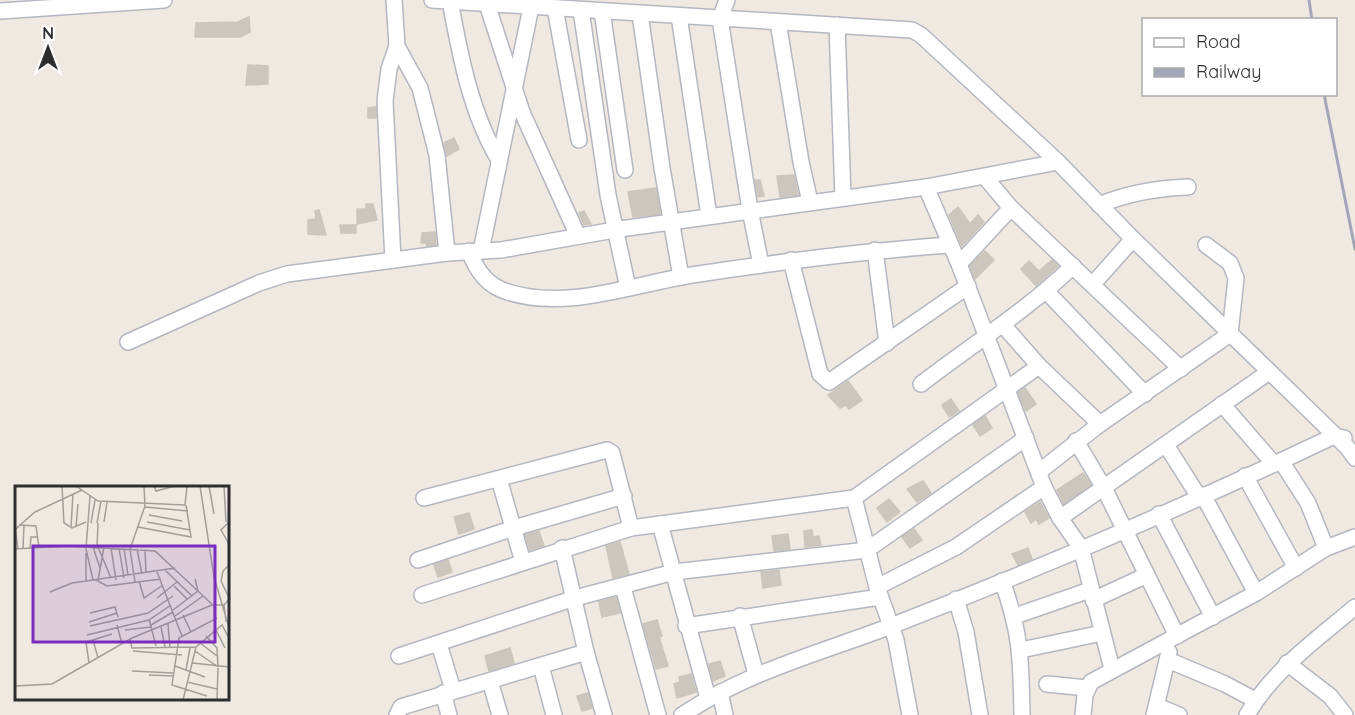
<svg xmlns="http://www.w3.org/2000/svg" width="1355" height="715" font-family="Quicksand,sans-serif">
<rect width="100%" height="100%" fill="#efe9e1"/>
<!-- building -->
<g fill="#cbc7bf" stroke="#cbc5ba" stroke-width="1.5">
<path d="M249,17L250,32L240,37H195L196,23L238,22Z"/>
<path d="M248,65L268,66V84L246,85Z"/>
<path d="M376,107V118H368V108Z"/>
<path d="M454,138L459,149L447,156L444,143Z"/>
<path d="M794,175L798,195L780,197L777,176Z"/>
<path d="M755,180H760L764,196L758,197Z"/>
<path d="M656,188L660,214L633,217L628,192Z"/>
<path d="M366,204H373L377,220L357,224V209H366Z"/>
<path d="M958,207L970,224L978,215L984,222L962,246L949,215Z"/>
<path d="M319,210L326,235L308,234V220L316,219L315,211Z"/>
<path d="M584,211L591,224L584,225L579,213Z"/>
<path d="M340,225H356V233H341Z"/>
<path d="M435,232L436,245L427,246L426,243H421L422,233Z"/>
<path d="M985,251L994,260L975,279L970,266Z"/>
<path d="M1052,260L1058,266L1036,286L1021,269L1029,261L1039,271Z"/>
<path d="M848,381L862,400L849,409L846,405L840,408L828,395Z"/>
<path d="M1025,388L1036,404L1026,411L1018,393Z"/>
<path d="M951,399L959,411L949,417L942,405Z"/>
<path d="M985,416L992,428L980,436L973,425Z"/>
<path d="M1083,473L1091,485L1064,504L1057,490Z"/>
<path d="M923,481L931,493L917,502L907,489Z"/>
<path d="M889,499L900,512L887,522L877,508Z"/>
<path d="M1040,502L1049,518L1039,524L1036,519L1031,523L1025,512Z"/>
<path d="M469,513L474,529L459,534L454,517Z"/>
<path d="M914,529L922,540L910,548L902,537Z"/>
<path d="M812,530L813,537L819,536L821,545L805,547L804,531Z"/>
<path d="M539,531L544,546L530,550L525,535Z"/>
<path d="M788,534L790,549L774,551L772,536Z"/>
<path d="M620,542L629,574L613,578L606,546Z"/>
<path d="M1028,548L1032,559L1018,565L1012,554Z"/>
<path d="M448,560L452,572L438,577L434,565Z"/>
<path d="M779,570L781,585L763,588L761,572Z"/>
<path d="M616,597L620,613L602,617L599,602Z"/>
<path d="M657,620L662,636L659,637L668,666L656,669L643,624Z"/>
<path d="M510,648L514,663L489,671L485,656Z"/>
<path d="M720,661L725,676L713,681L709,664Z"/>
<path d="M691,674L696,692L677,698L674,684L680,682L679,677Z"/>
<path d="M588,693L592,708L582,711L577,696Z"/>
</g>
<g fill="none" stroke-linecap="round" stroke-linejoin="round">
<defs>
<g id="minor">
<path d="M394,0L397,46L420,88L437,155L447,253"/>
<path d="M432,0L912,30L921,35L1058,162L1133,239L1347,447L1355,458"/>
<path d="M727,0L720,19L750,210L761,265"/>
<path d="M450,1C460,55 471,114 499,160"/>
<path d="M487,4L522,112L578,236"/>
<path d="M555,8L579,140"/>
<path d="M581,10L608,195L628,288"/>
<path d="M0,11L164,0"/>
<path d="M602,11L625,170"/>
<path d="M640,14L662,168L681,277"/>
<path d="M679,16L709,216"/>
<path d="M778,22L801,162L810,202"/>
<path d="M837,25L843,198"/>
<path d="M985,177L1011,208L1181,369"/>
<path d="M926,187L959,264L1044,487L1060,518L1081,548L1112,669"/>
<path d="M1099,205C1128,193 1157,188 1188,187"/>
<path d="M875,250L887,343"/>
<path d="M469,251C477,271 487,286 508,292C567,311 634,284 692,275C778,262 863,251 950,245"/>
<path d="M481,251L531,7"/>
<path d="M393,260L385,101L389,69L397,46"/>
<path d="M791,260L820,374L829,382L968,286"/>
<path d="M959,264L1011,208"/>
<path d="M1093,284L1133,239"/>
<path d="M1047,292L1145,394"/>
<path d="M1004,326L1039,366L1100,424"/>
<path d="M128,342L259,283L287,274L447,253L501,250L620,229L926,187L1058,162"/>
<path d="M921,384C973,344 1026,311 1073,266"/>
<path d="M1222,404L1274,464"/>
<path d="M1076,441L1104,488L1177,636"/>
<path d="M1166,445L1199,497"/>
<path d="M1281,461L1308,503L1326,548"/>
<path d="M1040,471L1100,424L1230,334L1236,278L1230,263L1206,245"/>
<path d="M1245,476L1296,568"/>
<path d="M499,479L523,562"/>
<path d="M1203,495L1256,593"/>
<path d="M424,498L607,450L612,453L631,528"/>
<path d="M854,498L877,587L896,640L910,715"/>
<path d="M1159,514L1213,617"/>
<path d="M1060,518L1269,372"/>
<path d="M660,524L708,698"/>
<path d="M562,548L586,652L604,715"/>
<path d="M418,560L514,528L624,496"/>
<path d="M1002,581C1021,632 1021,661 1022,715"/>
<path d="M623,587L658,715"/>
<path d="M877,587L956,547L1044,487"/>
<path d="M422,595L631,528L854,498L1039,366"/>
<path d="M956,599L966,632L980,715"/>
<path d="M1093,600L1147,575"/>
<path d="M740,616L756,674"/>
<path d="M1015,616L1090,590"/>
<path d="M686,626L880,597"/>
<path d="M439,644L453,690"/>
<path d="M1021,650L1102,633"/>
<path d="M399,656L575,598L674,572L867,550L1026,438"/>
<path d="M1168,660L1225,684L1255,700"/>
<path d="M1287,663L1330,696L1345,715"/>
<path d="M541,666L554,715"/>
<path d="M490,681L500,715"/>
<path d="M1047,684L1087,688"/>
<path d="M720,692L725,715"/>
<path d="M443,693L449,715"/>
<path d="M1157,706L1179,715"/>
<path d="M397,715L401,707L586,652"/>
<path d="M682,715C749,671 817,654 891,626C1040,568 1189,505 1334,436L1344,438"/>
<path d="M1083,715L1085,695L1091,682L1256,593L1326,548L1355,537"/>
<path d="M1154,715L1169,652"/>
<path d="M1247,715C1273,670 1316,640 1355,607"/>
</g>
</defs>
<!-- minor casing -->
<use href="#minor" stroke="#b4b7c1" stroke-width="18"/>
<!-- minor -->
<use href="#minor" stroke="#fff" stroke-width="15"/>
<!-- rail -->
<g stroke="#a3a6b8" stroke-width="3">
<path d="M1309,0L1312,20"/>
<path d="M1324,94L1355,249"/>
</g>
</g>
<!-- overview -->
<g transform="translate(15 486)">
<rect width="214" height="214" fill="#efe9e1"/>
<path fill="none" stroke="#a29e99" stroke-width="1.5" d="M47,0L49,37L57,42L71,36M61,0L83,15L170,19L172,0M139,0L141,5L160,0M185,0L199,91L215,145M194,0L199,28M209,0L211,36M75,10L71,63L78,94M130,21L173,25M134,29L167,35M215,35L206,44L215,60M89,36L92,16M132,36L175,44M76,37L80,14M82,37L86,15M5,39L20,26L67,4M56,41L58,8M61,41L63,18M123,41L176,51L171,19M0,42L3,63M0,44L5,39L21,40L24,62M78,61L85,82M82,61L83,37M83,61L96,92M8,62L9,39M15,62L16,51H23M96,62L101,94M104,62L109,92M0,63L52,60L140,65L199,120L200,142L210,162M109,63L113,89M122,63L127,88M130,64L131,87M215,78L208,85L206,95L215,114M150,84L177,110M142,86L167,150M81,94L92,100L146,93M83,94L89,61M71,95V67M124,95L129,112L148,99M120,96L115,63L130,20L129,0M159,100L172,113M35,106L57,97L160,82M142,112L162,96M209,119L211,135H215M158,124L183,105L180,93M75,127L100,121L103,131M168,129L176,146M160,130L188,110M134,133L141,160M74,136L102,127M153,138L155,162M102,139L107,158M136,139L158,126M75,140L133,127L158,110M146,141L150,161M110,144L136,141M72,149L134,134L156,119M191,150L202,162L203,181M115,153L117,162L181,161M78,154L83,172M185,157L202,170M118,165L167,169M180,165L203,181M74,177L71,156L97,148M177,177L215,181M160,180L190,191M171,184L175,162M117,185L158,187M134,189L158,190M172,196L202,203M0,200L37,198L117,152L197,119H209L215,112M192,210L157,199L164,152L202,132M168,214L181,161L207,139L215,154M202,214L203,182"/>
<path fill="#7b2cbf" fill-opacity="0.15" stroke="#7b2cbf" stroke-width="3" d="M18,60H200V156H18Z"/>
<rect width="214" height="214" fill="none" stroke="#2e2e2e" stroke-width="3"/>
</g>
<!-- legend -->
<rect x="1142" y="18" width="195" height="78" fill="#ffffff" stroke="#ababab" stroke-width="1.5"/>
<rect x="1154" y="38" width="30" height="9" fill="#ffffff" stroke="#ababab" stroke-width="1.5"/>
<text x="1196" y="48" font-size="18" fill="#2e2e2e">Road</text>
<rect x="1154" y="68" width="30" height="9" fill="#a3a6b8" stroke="#ababab" stroke-width="1.5"/>
<text x="1196" y="78" font-size="18" fill="#2e2e2e">Railway</text>
<!-- north arrow -->
<g transform="translate(48 48)" stroke="#ffffff" stroke-width="4.5" paint-order="stroke">
<path d="M0-4.5L10 22L0 15L-10 22Z" fill="#2e2e2e"/>
<text y="-9" font-size="16" font-weight="bold" text-anchor="middle" fill="#2e2e2e">N</text>
</g>
</svg>
